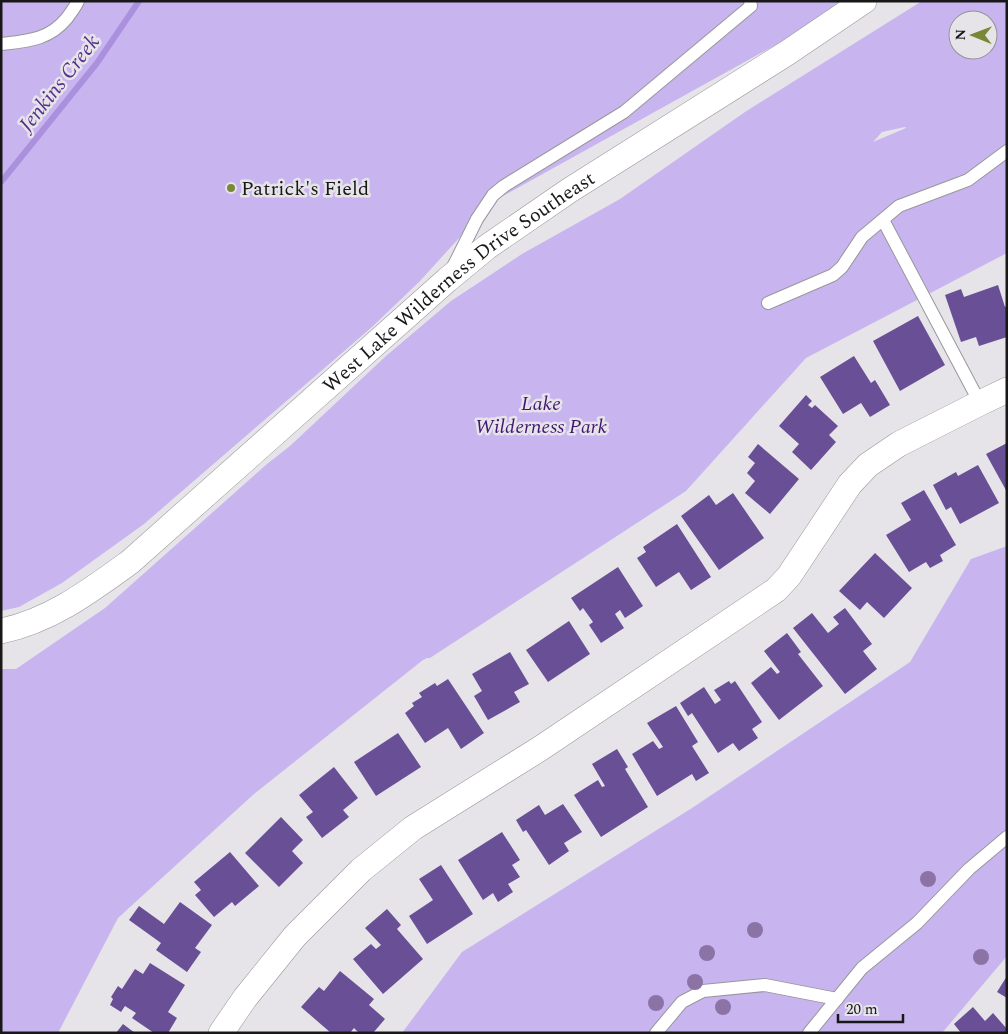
<svg xmlns="http://www.w3.org/2000/svg" width="1008" height="1034" font-family="Spectral,serif">
<rect width="100%" height="100%" fill="#e6e4e9"/>
<!-- green -->
<g fill="#c8b5f0" fill-rule="evenodd">
<path d="M1,1H850L808,27L492,202L419,282L372,327L144,524L62,583L19,607L1,611Z"/>
<path d="M922,1H1007V253L806,358L686,491L430,658H427L423,660L254,794L118,918L58,1033H1V669H16L105,608L267,464L290,446L386,356L451,301L522,254L620,199L745,112ZM958,20H988V50H958ZM905,127L906,128L873,142L882,132Z"/>
<path d="M1007,546V956L942,1033H402L462,952L692,808L910,662L971,559Z"/>
</g>
<g fill="none" stroke-linecap="round" stroke-linejoin="round">
<!-- stream -->
<path stroke="#ab90dd" stroke-width="6" d="M1,182L97,63L139,1"/>
</g>
<!-- building -->
<g fill="#694f96">
<path d="M998,285L1005,307L1007,306V337L979,346L976,337L961,342L945,295L961,289L964,297Z"/>
<path d="M918,316L945,365L900,391L873,341Z"/>
<path d="M854,356L871,383L875,380L890,405L870,417L861,403L843,414L820,377Z"/>
<path d="M806,395L812,401L808,405L812,408L815,405L838,426L829,435L836,442L811,470L792,452L799,444L779,426Z"/>
<path d="M1007,443V492L986,454Z"/>
<path d="M758,444L799,479L770,514L745,493L755,481L747,473L755,463L748,457Z"/>
<path d="M978,465L999,503L960,524L951,507L946,510L933,485L956,472L958,476Z"/>
<path d="M924,490L956,545L940,555L943,561L930,568L926,562L909,572L886,535L911,520L901,503Z"/>
<path d="M733,493L764,538L719,570L681,516L709,495L716,505Z"/>
<path d="M677,524L711,577L691,590L679,572L656,587L637,558L646,552L643,547Z"/>
<path d="M875,553L912,588L884,618L867,602L860,610L839,591Z"/>
<path d="M618,567L643,606L625,618L620,610L615,614L624,628L601,643L589,625L593,622L583,608L580,611L571,598Z"/>
<path d="M845,608L872,644L863,651L877,669L845,694L793,628L812,613L828,633L839,624L833,617Z"/>
<path d="M569,621L590,654L548,682L526,650Z"/>
<path d="M787,633L801,652L798,654L823,686L779,720L751,683L771,667L777,674L780,672L764,651Z"/>
<path d="M510,652L529,684L514,692L520,702L488,720L474,696L482,691L472,674Z"/>
<path d="M448,679L484,733L461,749L448,728L425,743L405,713L414,706L412,703L422,697L419,693L435,683L437,686Z"/>
<path d="M729,681L731,684L735,681L762,722L752,729L758,738L739,751L733,743L718,753L692,713L688,716L680,703L704,687L715,704L721,700L714,690Z"/>
<path d="M676,706L698,742L692,746L709,773L696,781L692,774L657,796L632,754L653,741L659,749L663,747L647,723Z"/>
<path d="M398,733L421,767L376,796L354,762Z"/>
<path d="M617,749L628,767L625,769L648,807L601,837L574,795L598,780L602,787L605,786L592,764Z"/>
<path d="M334,767L358,798L343,810L349,817L322,838L306,817L313,812L299,795Z"/>
<path d="M563,804L582,832L564,843L569,851L549,865L526,830L523,832L516,820L539,805L545,815Z"/>
<path d="M281,817L303,840L292,851L303,863L279,887L245,853Z"/>
<path d="M502,832L520,860L512,865L520,877L508,884L513,892L498,902L493,893L483,900L458,860Z"/>
<path d="M230,852L259,886L235,906L232,902L214,917L195,895L201,890L194,882Z"/>
<path d="M441,865L473,914L427,944L409,916L433,900L419,879Z"/>
<path d="M180,902L212,925L195,948L201,952L187,972L156,950L161,943L129,920L139,906L164,924Z"/>
<path d="M387,909L401,925L397,929L423,959L383,994L353,959L371,944L376,949L381,945L365,928Z"/>
<path d="M150,963L185,985L168,1012L177,1018L168,1033H154L132,1018L136,1013L125,1006L121,1012L110,1005L113,999L111,997L118,986L122,989L135,969L143,974Z"/>
<path d="M340,971L374,999L369,1005L385,1019L373,1033H359L354,1028L350,1033H331L301,1007L319,987L324,991Z"/>
<path d="M1007,976V998L997,992Z"/>
<path d="M973,1007L985,1021L993,1013L1007,1029V1033H961L954,1024Z"/>
<path d="M123,1024L135,1033H116Z"/>
</g>
<g fill="none" stroke-linecap="round" stroke-linejoin="round">
<defs>
<g id="service">
<path d="M1,44C28,41 49,40 67,18C71,12 75,8 78,1"/>
<path d="M883,220L980,403"/>
<path d="M453,267L477,219L493,195L504,186L624,112L751,6L750,1"/>
<path d="M768,303L833,275L842,267L862,237L899,206L968,180L1007,151"/>
<path d="M656,1033L682,1002L703,991L765,985L837,999"/>
<path d="M809,1033L862,968L917,923L969,869L1007,837"/>
</g>
<g id="minor">
<path id="s1" d="M1,631C50,621 90,591 130,562L447,280L487,247L570,190L787,53L864,1"/>
<path d="M221,1033L245,998L295,936L361,870L413,828L541,748L776,590L789,576L850,484L868,465L899,444L980,403L1007,390"/>
</g>
</defs>
<!-- service casing -->
<use href="#service" stroke="#98979b" stroke-width="14"/>
<!-- minor casing -->
<use href="#minor" stroke="#98979b" stroke-width="26"/>
<!-- service -->
<use href="#service" stroke="#fff" stroke-width="12"/>
<!-- minor -->
<use href="#minor" stroke="#fff" stroke-width="25"/>
</g>
<!-- trees -->
<g fill="#8b73a6">
<circle cx="928" cy="879" r="8"/>
<circle cx="755" cy="930" r="8"/>
<circle cx="707" cy="953" r="8"/>
<circle cx="981" cy="957" r="8"/>
<circle cx="695" cy="982" r="8"/>
<circle cx="656" cy="1003" r="8"/>
<circle cx="723" cy="1007" r="8"/>
</g>
<!-- markers -->
<circle fill="#788837" stroke="#e6e4e9" stroke-width="2" cx="231" cy="188" r="5"/>
<g text-anchor="middle" stroke-width="5" stroke-linejoin="round" paint-order="stroke">
<!-- poi labels -->
<g font-size="20" fill="#181819" stroke="#e6e4e9" text-anchor="start">
<text x="241" y="195">Patrick's Field</text>
</g>
<!-- street labels -->
<g font-size="20" fill="#181819" stroke="#e6e4e9">
<text dy="7" stroke="none"><textPath href="#s1" startOffset="580">West Lake Wilderness Drive Southeast</textPath></text>
</g>
<!-- park labels -->
<g font-size="20" font-style="italic" fill="#401670" stroke="#e6e4e9">
<text x="541" y="410">Lake<tspan x="541" dy="23">Wilderness Park</tspan></text>
</g>
<!-- water labels -->
<g font-size="21" font-style="italic" fill="#56308a" stroke="#e6e4e9">
<text transform="translate(59 83) rotate(-52)" y="7">Jenkins Creek</text>
</g>
</g>
<!-- border -->
<rect width="1008" height="1034" fill="none" stroke="#181819" stroke-width="5"/>
<!-- north arrow -->
<g transform="translate(973 35) rotate(271)"><circle r="24" fill="#e6e4e9" stroke="#949296"/>
<path d="M0-4L9 19L0 12L-9 19Z" fill="#788837"/>
<text y="-8" font-size="14" font-weight="bold" text-anchor="middle" fill="#181819">N</text>
</g>
<!-- scale -->
<path d="M838 1014v8h65v-8" fill="none" stroke="#181819" stroke-width="2.5"/>
<text x="846" y="1014" font-size="15" fill="#181819" stroke="#e6e4e9" stroke-width="4" paint-order="stroke">20 m</text>
</svg>
